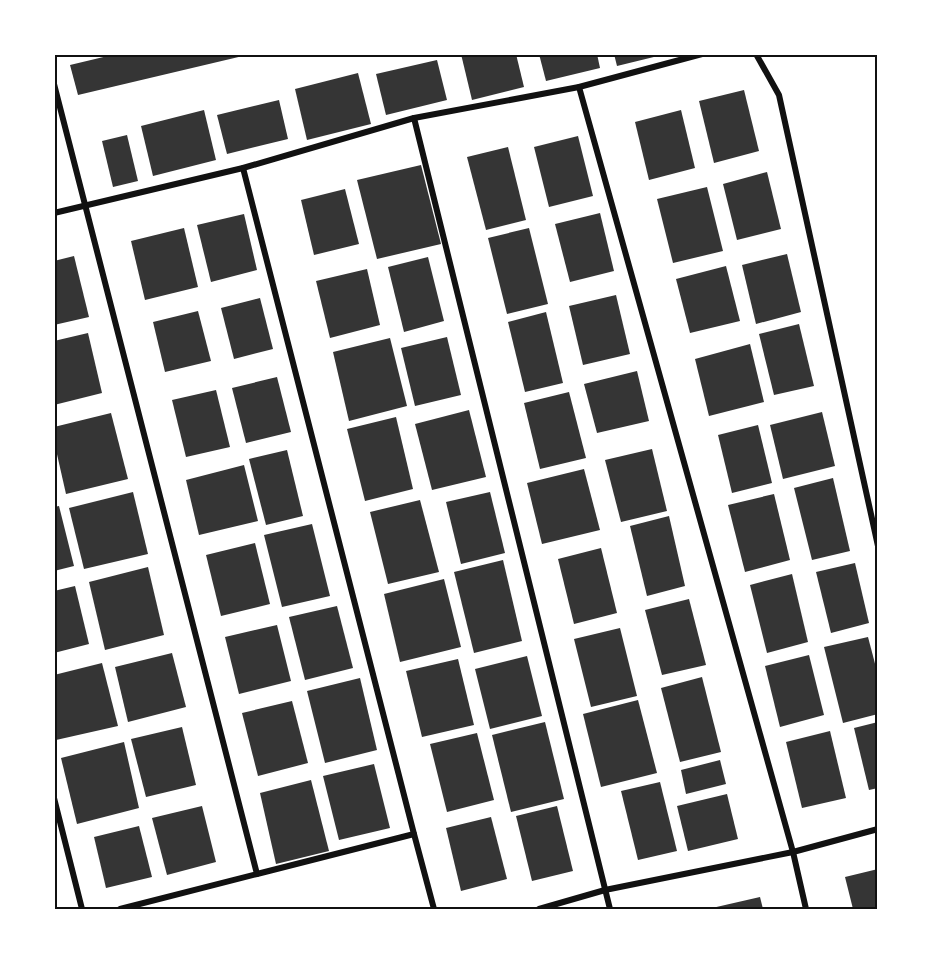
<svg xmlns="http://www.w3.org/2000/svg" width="932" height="963" font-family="'Archivo Narrow',sans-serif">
<rect width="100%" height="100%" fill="#fff"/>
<!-- building -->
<g fill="#353535">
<path d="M116,54H247V55L78,95L70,65Z"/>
<path d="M461,54H516L524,87L472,100Z"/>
<path d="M539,54H597L600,68L546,81Z"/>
<path d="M614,54H662V55L617,66Z"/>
<path d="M437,60L447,100L386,115L376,74Z"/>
<path d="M358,73L371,124L307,140L295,89Z"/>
<path d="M744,90L759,151L714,163L699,101Z"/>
<path d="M279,100L288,139L227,154L217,115Z"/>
<path d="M204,110L216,160L153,176L141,126Z"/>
<path d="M681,110L695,168L649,180L635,122Z"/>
<path d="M127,135L138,181L113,187L102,141Z"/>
<path d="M578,136L593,196L549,207L534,147Z"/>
<path d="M508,147L526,220L486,230L467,157Z"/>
<path d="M421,165L441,244L377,259L357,180Z"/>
<path d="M767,172L781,229L737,240L723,184Z"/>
<path d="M707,187L723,251L673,263L657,199Z"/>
<path d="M345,189L359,244L314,255L301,200Z"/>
<path d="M600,213L614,271L570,282L555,224Z"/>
<path d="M244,214L257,270L211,282L197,225Z"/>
<path d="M184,228L198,287L145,300L131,241Z"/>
<path d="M529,228L548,304L507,314L488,238Z"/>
<path d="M787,254L801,312L756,324L742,265Z"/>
<path d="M74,256L89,317L54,325V261Z"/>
<path d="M428,257L444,321L404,332L388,267Z"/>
<path d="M726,266L740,321L690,333L676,279Z"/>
<path d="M367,269L380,325L330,338L316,281Z"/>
<path d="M616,295L630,354L583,365L569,306Z"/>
<path d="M260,298L273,349L234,359L221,308Z"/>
<path d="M198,311L211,361L165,372L153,322Z"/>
<path d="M546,312L563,383L525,392L508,322Z"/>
<path d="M799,324L814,386L774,395L759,334Z"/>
<path d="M88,333L102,393L54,405V341Z"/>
<path d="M447,337L461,395L415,406L401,348Z"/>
<path d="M390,338L407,406L349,421L333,352Z"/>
<path d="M750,344L764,402L709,416L695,359Z"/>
<path d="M637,371L649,421L597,433L584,384Z"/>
<path d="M277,377L291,432L246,443L232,388Z"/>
<path d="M216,390L230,447L186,457L172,400Z"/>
<path d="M569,392L586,458L540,469L524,403Z"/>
<path d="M469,410L486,477L432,490L415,424Z"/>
<path d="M822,412L835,466L783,479L770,425Z"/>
<path d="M111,413L128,479L66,494L54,441V427Z"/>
<path d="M396,417L413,489L365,501L347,429Z"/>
<path d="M758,425L772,483L732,493L718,435Z"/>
<path d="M652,449L667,511L621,522L605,460Z"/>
<path d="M287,450L303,516L266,525L249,459Z"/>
<path d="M244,465L258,521L199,535L186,480Z"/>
<path d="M584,469L600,530L542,544L527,483Z"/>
<path d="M833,478L850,551L812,560L794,488Z"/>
<path d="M133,492L148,554L84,569L69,508Z"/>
<path d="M490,492L505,553L461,564L446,502Z"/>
<path d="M774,494L790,560L745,572L728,505Z"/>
<path d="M420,500L439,572L388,584L370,512Z"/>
<path d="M59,506L74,566L54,571V507Z"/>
<path d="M669,516L685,586L647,596L630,526Z"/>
<path d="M312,524L330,596L282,607L264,535Z"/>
<path d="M255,543L270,604L221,616L206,555Z"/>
<path d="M601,548L617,613L574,624L558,559Z"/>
<path d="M503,560L522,641L474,653L454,572Z"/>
<path d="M855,563L869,623L831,633L816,572Z"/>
<path d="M148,567L164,635L105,650L89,582Z"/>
<path d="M792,574L808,642L767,653L750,585Z"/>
<path d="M444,579L461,647L400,662L384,594Z"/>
<path d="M75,586L89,644L54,653V591Z"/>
<path d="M689,599L706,665L662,675L645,610Z"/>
<path d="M337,606L353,668L305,680L289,617Z"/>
<path d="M277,625L291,681L239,694L225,637Z"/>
<path d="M620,628L637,696L591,707L574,639Z"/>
<path d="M868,637L878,675V714L843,723L824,647Z"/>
<path d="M172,653L186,707L128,722L115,667Z"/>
<path d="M809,655L824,715L780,727L765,666Z"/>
<path d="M527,656L542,716L490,729L475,669Z"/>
<path d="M458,659L474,725L422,737L406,671Z"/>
<path d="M102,663L118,726L56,740L54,675Z"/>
<path d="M702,677L721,752L680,762L661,688Z"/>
<path d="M360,678L377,750L325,763L307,691Z"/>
<path d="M638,700L657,773L601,787L583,714Z"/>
<path d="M292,701L308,763L258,776L242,713Z"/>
<path d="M545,722L564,799L511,812L492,735Z"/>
<path d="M878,722V788L869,790L854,728Z"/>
<path d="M182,727L196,785L146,797L131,739Z"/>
<path d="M830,731L846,798L802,808L786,742Z"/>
<path d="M477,733L494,800L447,812L430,744Z"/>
<path d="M124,742L139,808L77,824L61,758Z"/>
<path d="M720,760L726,784L686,794L681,770Z"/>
<path d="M374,764L390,828L339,840L323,776Z"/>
<path d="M311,780L329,851L276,864L260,793Z"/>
<path d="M660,782L677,851L638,860L621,791Z"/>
<path d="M727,794L738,839L688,851L677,806Z"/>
<path d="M202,806L216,862L167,875L152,818Z"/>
<path d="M557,806L573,871L532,881L516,816Z"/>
<path d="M491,817L507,879L461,891L446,828Z"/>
<path d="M139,826L152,877L106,888L94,837Z"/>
<path d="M878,869V907L853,909L845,877Z"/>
<path d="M760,897L763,909H712V908Z"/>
</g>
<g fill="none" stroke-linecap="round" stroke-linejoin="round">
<!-- minor -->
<g stroke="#111" stroke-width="6">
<path d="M756,54L779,95L878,546"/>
<path d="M54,84L257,874L120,909"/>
<path d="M579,87L793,852L806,909"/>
<path d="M414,118L610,909"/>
<path d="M243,168L414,834L257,874"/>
<path d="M54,213L243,168L414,118L579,87L702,54"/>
<path d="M54,798L82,909"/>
<path d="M414,834L434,909"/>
<path d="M539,909L605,890L793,852L878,829"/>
</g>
</g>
<!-- border -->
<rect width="932" height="963" fill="none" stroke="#ffffff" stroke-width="111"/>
<rect x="56" y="56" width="820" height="852" fill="none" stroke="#111" stroke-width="2"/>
</svg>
